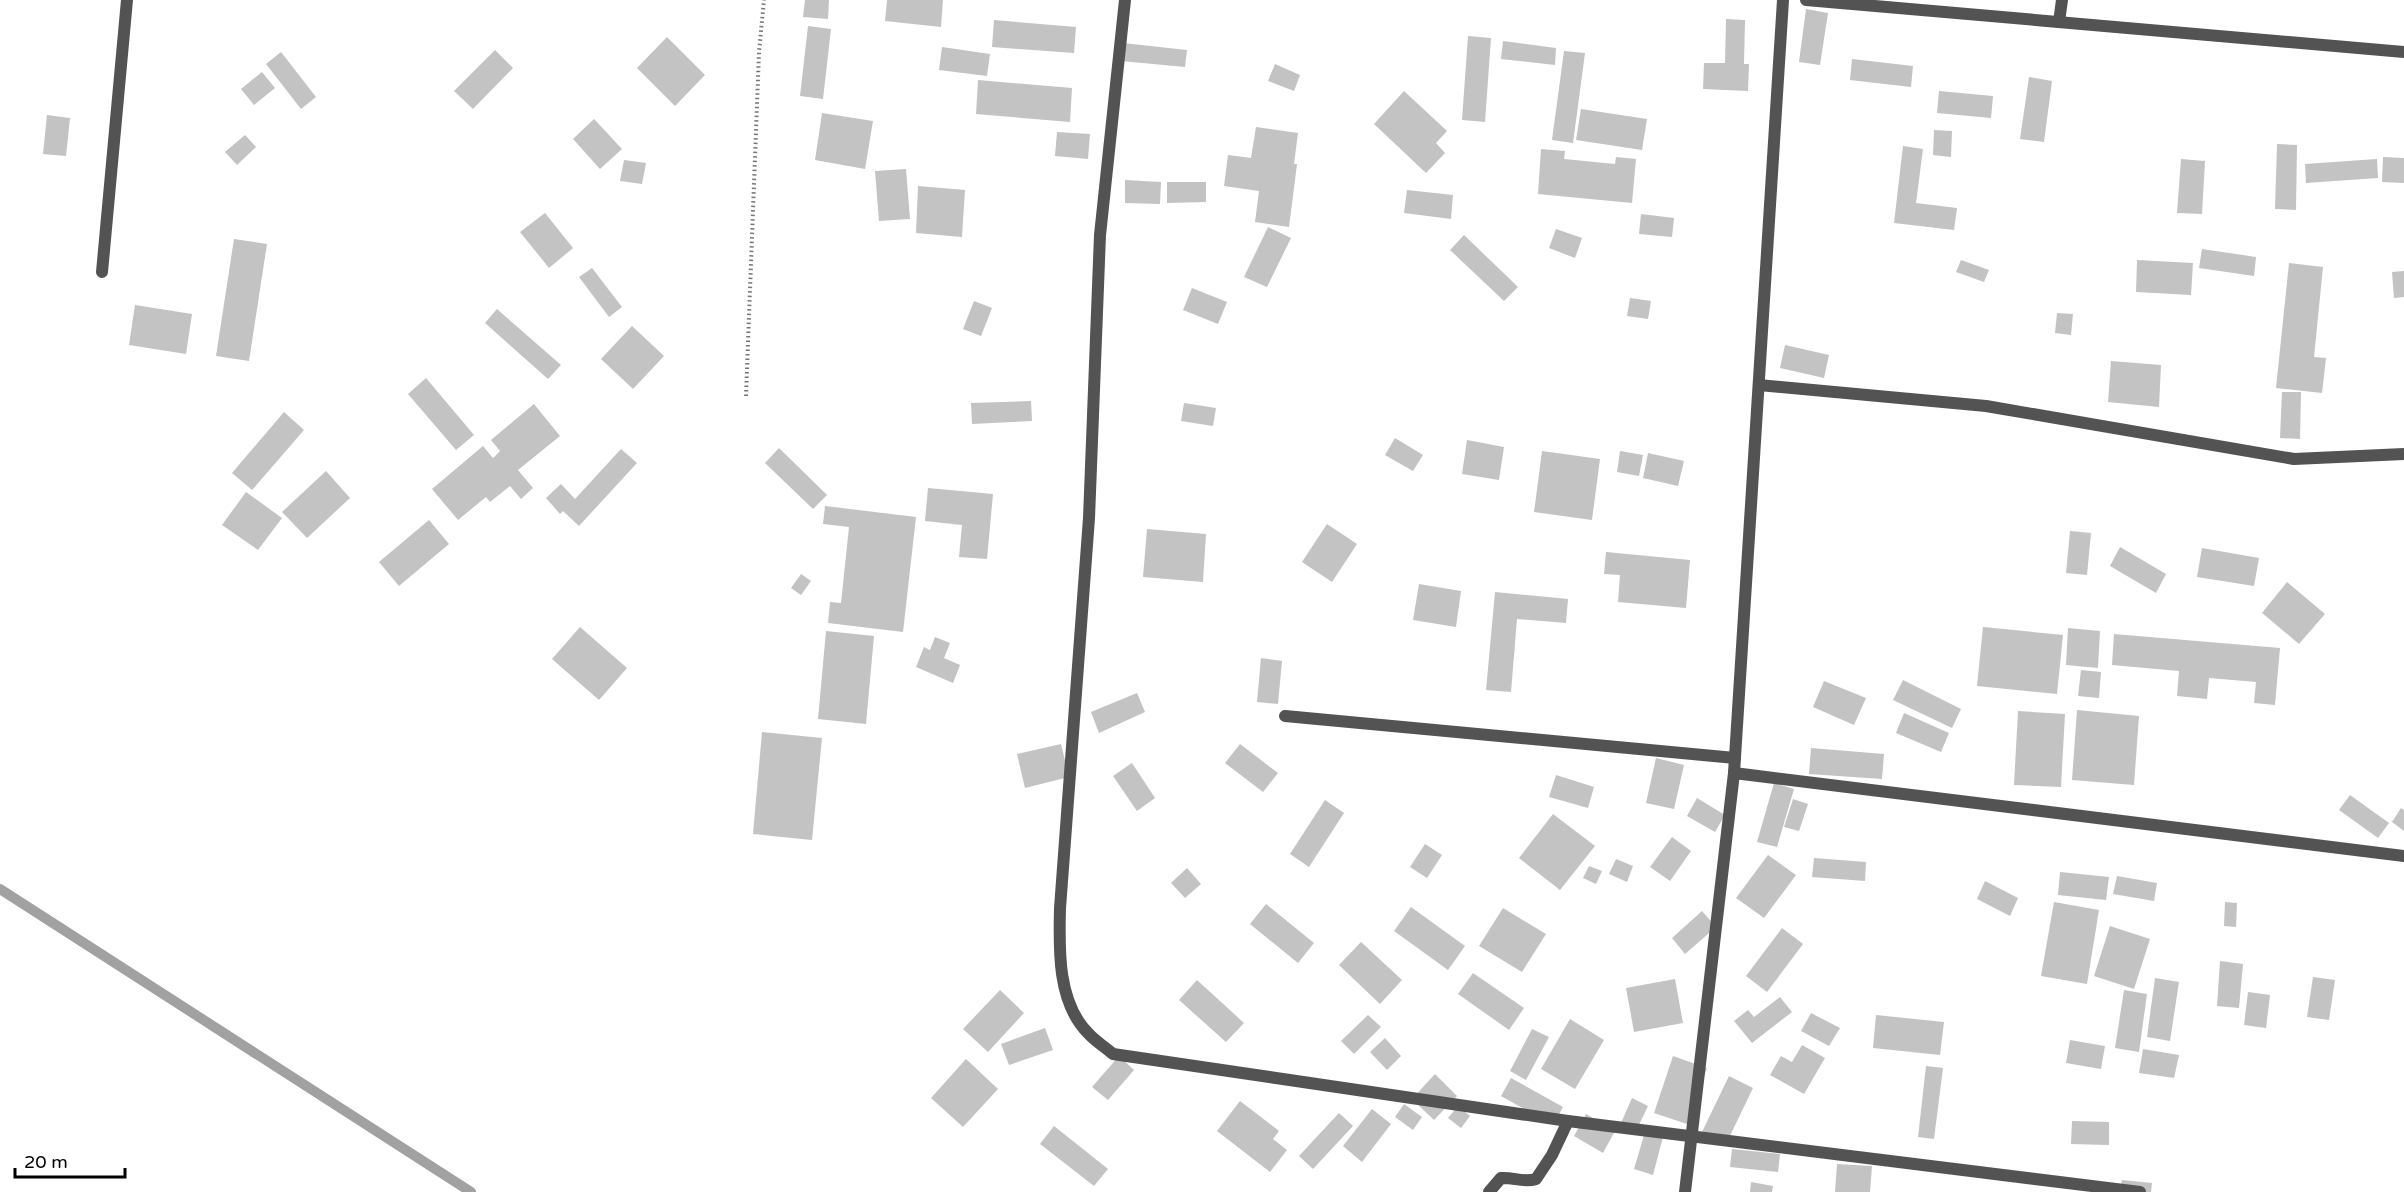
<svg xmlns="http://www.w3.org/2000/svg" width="2404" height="1192" font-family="'Varela Round',sans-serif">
<rect width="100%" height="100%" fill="#fff"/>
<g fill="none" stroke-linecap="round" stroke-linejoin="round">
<!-- stream -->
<path stroke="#a1a1a1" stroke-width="10" d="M0,889L471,1192"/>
</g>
<!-- building -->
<g fill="#c3c3c3">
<path d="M805,0H829L828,19L803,17Z"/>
<path d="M887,0H943L941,27L885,21Z"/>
<path d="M1806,9L1828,13L1820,65L1799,62Z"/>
<path d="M1726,19L1745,20L1744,64H1749L1748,91L1703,89L1704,63H1725Z"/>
<path d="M994,20L1076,27L1074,53L992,47Z"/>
<path d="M808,26L831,29L823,99L800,96Z"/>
<path d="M1468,36L1491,38L1485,122L1462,120Z"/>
<path d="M667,37L705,75L675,106L637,68Z"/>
<path d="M1503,41L1556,48L1555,65L1501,59Z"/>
<path d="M1123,43L1187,50L1185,67L1121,61Z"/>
<path d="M942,47L990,54L987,76L939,70Z"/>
<path d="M495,50L513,68L473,109L454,91Z"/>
<path d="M1564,51L1585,53L1573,143L1552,140Z"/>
<path d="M281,52L316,97L301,109L266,64Z"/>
<path d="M1852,59L1913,66L1911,87L1850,80Z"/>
<path d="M1275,64L1300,75L1294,91L1268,81Z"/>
<path d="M262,72L275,88L254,105L241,89Z"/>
<path d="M2029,77L2052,81L2044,142L2020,139Z"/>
<path d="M978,80L1072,88L1070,122L976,114Z"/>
<path d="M1404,91L1447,131L1436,143L1445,153L1426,173L1374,124Z"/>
<path d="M1939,91L1993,96L1991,118L1937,113Z"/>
<path d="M1581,109L1647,119L1642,150L1576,140Z"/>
<path d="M822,113L873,121L865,169L815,160Z"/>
<path d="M47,115L70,118L66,156L43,154Z"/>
<path d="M594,119L622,149L600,169L573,139Z"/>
<path d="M1256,127L1298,133L1294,164H1297L1289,227L1255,222L1259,191L1224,186L1228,155L1251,158Z"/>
<path d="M1934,130L1952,131L1951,157L1933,155Z"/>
<path d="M1057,132L1090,134L1088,159L1055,156Z"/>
<path d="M245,135L256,147L237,165L225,152Z"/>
<path d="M2277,144L2297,145L2296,210L2275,209Z"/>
<path d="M1903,146L1923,149L1916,203L1957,208L1954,230L1894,223Z"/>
<path d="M1541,149L1565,151L1564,159L1615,164L1616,157L1636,159L1632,203L1538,194Z"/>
<path d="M2383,157L2404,158V183L2382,182Z"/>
<path d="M2181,159L2205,161L2202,214L2177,213Z"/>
<path d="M2377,159L2378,178L2306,183L2305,164Z"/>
<path d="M624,160L646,163L642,184L620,181Z"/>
<path d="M906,169L910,219L879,221L875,171Z"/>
<path d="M1125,180L1161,182L1160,204L1125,203Z"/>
<path d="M1167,182H1206V202L1167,203Z"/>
<path d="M918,186L965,190L962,237L916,233Z"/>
<path d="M1407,190L1453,195L1451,219L1404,213Z"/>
<path d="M545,213L573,248L549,268L520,232Z"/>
<path d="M1641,214L1674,218L1672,237L1639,234Z"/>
<path d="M1268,227L1291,238L1267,287L1244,277Z"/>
<path d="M1556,229L1582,238L1575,258L1549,248Z"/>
<path d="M1464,235L1518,287L1504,301L1450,250Z"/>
<path d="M234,239L267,244L249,361L216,356Z"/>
<path d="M2202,249L2256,257L2254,276L2199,268Z"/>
<path d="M1961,260L1989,270L1984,282L1956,272Z"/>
<path d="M2137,260L2193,263L2191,295L2136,292Z"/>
<path d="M2289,263L2323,267L2314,357L2326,358L2322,393L2276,388Z"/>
<path d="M592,268L622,307L609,317L579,277Z"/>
<path d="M2404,271V297L2394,298L2392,272Z"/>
<path d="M1192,288L1227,302L1218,324L1183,310Z"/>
<path d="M1630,298L1651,301L1648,319L1627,316Z"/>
<path d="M974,301L992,308L981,336L963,329Z"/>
<path d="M135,305L192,314L186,354L129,345Z"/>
<path d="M497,309L561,365L548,379L485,323Z"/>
<path d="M2057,313L2073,314L2071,335L2055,333Z"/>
<path d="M632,326L664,356L633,389L601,359Z"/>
<path d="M1785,345L1829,355L1824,378L1780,368Z"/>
<path d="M2111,361L2161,365L2159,407L2108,402Z"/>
<path d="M426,378L474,435L456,450L408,394Z"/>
<path d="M2282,392H2301L2300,439L2280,438Z"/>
<path d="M1031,401L1032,421L972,424L971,403Z"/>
<path d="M1184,403L1216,408L1213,426L1181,421Z"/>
<path d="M534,404L560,436L518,470L533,488L521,499L510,486L490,502L486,497L458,520L432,489L483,446L493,458L500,451L491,440Z"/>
<path d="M284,412L304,430L252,490L232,473Z"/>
<path d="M1395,438L1423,455L1413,471L1385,455Z"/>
<path d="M1467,440L1504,447L1499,480L1462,474Z"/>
<path d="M779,448L827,495L813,509L765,463Z"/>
<path d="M621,449L637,463L579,526L563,511L560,514L546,498L561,484L575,499Z"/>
<path d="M1542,451L1600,459L1592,520L1534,512Z"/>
<path d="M1620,451L1643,455L1639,476L1617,472Z"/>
<path d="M1648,453L1684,461L1678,486L1643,478Z"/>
<path d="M326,471L350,498L307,538L282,512Z"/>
<path d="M928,488L993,494L987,559L959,557L962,525L925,521Z"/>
<path d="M246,492L282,518L258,550L222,525Z"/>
<path d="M825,506L916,517L903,632L828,623L830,602L841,603L849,527L823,524Z"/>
<path d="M429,520L449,544L399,586L379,562Z"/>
<path d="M1327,524L1357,544L1332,582L1302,562Z"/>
<path d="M1147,529L1206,534L1203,582L1143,577Z"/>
<path d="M2070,531L2091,533L2087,575L2066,573Z"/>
<path d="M2120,547L2166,574L2156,593L2110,566Z"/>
<path d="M2202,548L2259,558L2254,586L2197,577Z"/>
<path d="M1606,552L1690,560L1686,608L1618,602L1620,575L1604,574Z"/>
<path d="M801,574L811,581L801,595L791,588Z"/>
<path d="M2287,582L2325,614L2299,644L2262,613Z"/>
<path d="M1419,584L1461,591L1456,627L1413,620Z"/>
<path d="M1495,592L1568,599L1566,623L1517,619L1511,692L1486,690Z"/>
<path d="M580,627L627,668L599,700L552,659Z"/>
<path d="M1983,627L2063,635L2057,694L1977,686Z"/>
<path d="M2068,628L2100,631L2098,668L2066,665Z"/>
<path d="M826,631L874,636L866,724L818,719Z"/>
<path d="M2114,634L2280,648L2275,705L2254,703L2256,682L2209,678L2207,699L2177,696L2179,671L2112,665Z"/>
<path d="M935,637L950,643L944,658L960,665L953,683L916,667L924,647L930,650Z"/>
<path d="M1261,658L1282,661L1278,704L1257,702Z"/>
<path d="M2081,670L2101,672L2099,698L2078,696Z"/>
<path d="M1903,680L1961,709L1952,728L1893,700Z"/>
<path d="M1824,681L1866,698L1854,725L1813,707Z"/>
<path d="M1137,693L1145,712L1099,733L1091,712Z"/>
<path d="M2077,710L2139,716L2134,785L2072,780Z"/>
<path d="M2018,711L2065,714L2061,787L2014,785Z"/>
<path d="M1904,713L1949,733L1941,752L1896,733Z"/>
<path d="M762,732L822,738L812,840L753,834Z"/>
<path d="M1061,744L1069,777L1025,788L1017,754Z"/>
<path d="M1240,744L1278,773L1263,792L1225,763Z"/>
<path d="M1811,748L1884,754L1882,779L1809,774Z"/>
<path d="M1656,758L1684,765L1674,809L1646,803Z"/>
<path d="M1132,763L1155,798L1137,811L1113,776Z"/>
<path d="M1556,775L1594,787L1588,808L1549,797Z"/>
<path d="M1774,783L1794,789L1777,847L1757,842Z"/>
<path d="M2350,795L2389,823L2378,838L2339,810Z"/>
<path d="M1697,798L1725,815L1715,832L1687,816Z"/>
<path d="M1793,799L1808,804L1799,831L1784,827Z"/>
<path d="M1325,800L1344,813L1309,867L1290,854Z"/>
<path d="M2401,808L2404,810V831L2392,822Z"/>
<path d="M1553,814L1595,846L1560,890L1519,858Z"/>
<path d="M1672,837L1691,851L1670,881L1650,867Z"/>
<path d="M1425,844L1442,855L1427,878L1410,867Z"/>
<path d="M1768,855L1796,875L1764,918L1736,898Z"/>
<path d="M1814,858L1866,862L1865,881L1812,877Z"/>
<path d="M1616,859L1633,866L1627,882L1609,874Z"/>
<path d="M1589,866L1602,871L1596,884L1583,878Z"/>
<path d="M1187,868L1201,884L1185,898L1171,883Z"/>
<path d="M2060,872L2109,877L2106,900L2058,895Z"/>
<path d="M2117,876L2157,883L2154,901L2113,894Z"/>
<path d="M1985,881L2018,898L2010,916L1977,899Z"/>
<path d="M2054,902L2099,910L2087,984L2041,976Z"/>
<path d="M2225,902L2237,903L2236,927L2224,926Z"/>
<path d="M1266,904L1314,943L1298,963L1250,924Z"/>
<path d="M1411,907L1465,946L1448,970L1394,931Z"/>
<path d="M1503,908L1546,934L1522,972L1479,946Z"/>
<path d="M1702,911L1716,927L1685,954L1672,938Z"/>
<path d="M2110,926L2150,939L2134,989L2094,976Z"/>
<path d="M1782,928L1803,944L1767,992L1746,976Z"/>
<path d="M1361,942L1402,980L1380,1004L1339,965Z"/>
<path d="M2220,961L2243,964L2239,1008L2217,1006Z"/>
<path d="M1473,973L1524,1008L1509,1030L1458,994Z"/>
<path d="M2313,977L2335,980L2329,1020L2307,1017Z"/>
<path d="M2155,978L2179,982L2170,1041L2147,1037Z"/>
<path d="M1675,979L1683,1023L1634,1032L1626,988Z"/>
<path d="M1197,980L1244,1023L1226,1042L1179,1000Z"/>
<path d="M1000,990L1024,1013L988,1052L963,1029Z"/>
<path d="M2124,990L2147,994L2139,1052L2115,1048Z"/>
<path d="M2248,992L2270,995L2266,1028L2244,1025Z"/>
<path d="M1780,997L1792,1012L1752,1043L1734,1021L1748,1010L1754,1017Z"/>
<path d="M1811,1013L1840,1028L1829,1046L1801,1031Z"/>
<path d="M1368,1015L1381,1027L1354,1054L1341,1041Z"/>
<path d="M1876,1015L1944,1022L1940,1055L1873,1048Z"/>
<path d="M1570,1019L1604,1040L1575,1089L1541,1069Z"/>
<path d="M1045,1028L1053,1050L1009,1065L1001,1044Z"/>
<path d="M1532,1029L1549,1037L1526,1080L1510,1071Z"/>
<path d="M1385,1038L1401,1056L1387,1070L1370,1052Z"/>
<path d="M2070,1040L2105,1046L2101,1069L2066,1063Z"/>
<path d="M1802,1045L1825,1058L1804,1094L1770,1075L1781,1056L1792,1062Z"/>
<path d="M2143,1049L2179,1055L2174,1078L2139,1073Z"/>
<path d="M1119,1056L1134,1070L1108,1100L1092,1087Z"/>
<path d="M1673,1056L1707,1068L1687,1124L1654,1113Z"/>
<path d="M966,1059L998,1089L963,1127L931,1098Z"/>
<path d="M1926,1066L1943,1068L1934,1139L1918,1137Z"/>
<path d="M1435,1074L1457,1096L1434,1120L1412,1099Z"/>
<path d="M1729,1076L1753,1088L1726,1144L1702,1132Z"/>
<path d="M1511,1078L1563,1107L1553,1125L1501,1096Z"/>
<path d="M1632,1098L1648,1106L1636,1131L1621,1123Z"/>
<path d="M1240,1101L1279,1131L1273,1139L1287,1150L1270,1172L1217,1131Z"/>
<path d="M1404,1104L1422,1117L1413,1130L1395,1117Z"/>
<path d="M1458,1106L1470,1116L1461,1128L1448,1118Z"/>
<path d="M1372,1109L1391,1124L1362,1162L1343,1146Z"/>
<path d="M1339,1113L1353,1126L1313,1169L1299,1156Z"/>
<path d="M1586,1114L1615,1131L1603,1153L1574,1136Z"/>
<path d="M2072,1121L2109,1122V1145L2071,1144Z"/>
<path d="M1054,1126L1108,1169L1094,1186L1040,1144Z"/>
<path d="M1645,1132L1663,1137L1653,1175L1634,1169Z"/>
<path d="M1732,1149L1780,1154L1778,1172L1730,1167Z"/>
<path d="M1837,1164L1872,1166L1870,1192H1835Z"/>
<path d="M2122,1180L2152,1183L2151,1192H2120Z"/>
<path d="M1751,1182L1773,1186L1772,1192H1750Z"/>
</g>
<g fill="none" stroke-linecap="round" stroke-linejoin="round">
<!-- path -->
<path stroke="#757575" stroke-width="4" stroke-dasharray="1.5 3" stroke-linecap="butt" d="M746,396L759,52L764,0"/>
<!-- street -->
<g stroke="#535353" stroke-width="12">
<path d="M1125,0L1100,235L1089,518L1060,908C1059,948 1057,1002 1088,1033C1095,1041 1105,1047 1113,1054L1568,1121L2140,1192"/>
<path d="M1783,0L1734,773L2404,856"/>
<path d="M1806,0L2404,52"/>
<path d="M2059,22L2062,0"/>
<path d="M102,272L127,0"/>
<path d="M1759,385L1986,406L2294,459L2404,454"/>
<path d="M1285,716L1735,758"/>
<path d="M1489,1192L1501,1178C1513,1177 1524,1183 1536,1179L1552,1155L1568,1121"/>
<path d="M1685,1192L1734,773"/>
</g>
</g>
<!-- scale -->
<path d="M15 1168v9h110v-9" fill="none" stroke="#000000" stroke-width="3"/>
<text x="24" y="1168" font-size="18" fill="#000000" stroke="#ffffff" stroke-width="4.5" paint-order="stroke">20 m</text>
</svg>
